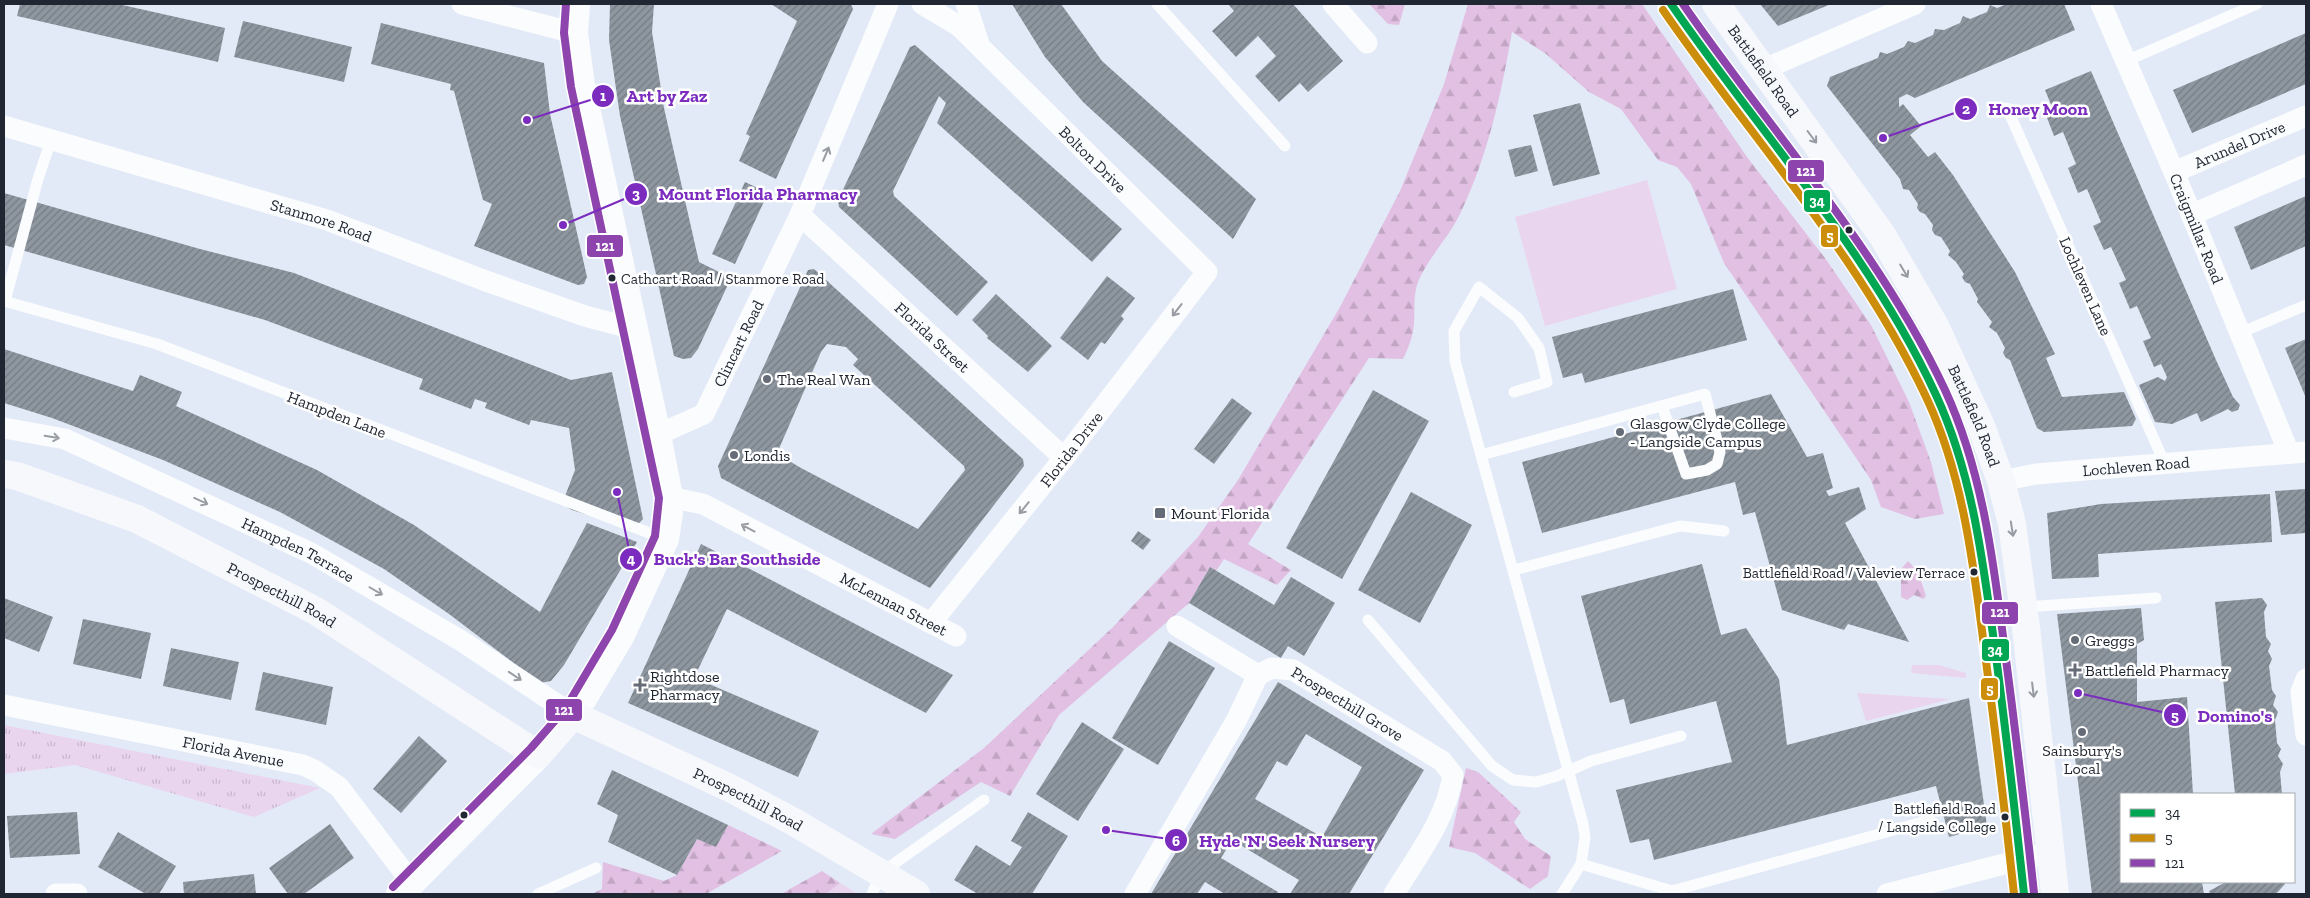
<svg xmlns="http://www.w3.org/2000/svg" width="2310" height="898" font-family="'Zilla Slab',serif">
<defs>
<pattern id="forest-firs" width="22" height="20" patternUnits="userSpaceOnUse" patternTransform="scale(1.25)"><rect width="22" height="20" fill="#e1c0e3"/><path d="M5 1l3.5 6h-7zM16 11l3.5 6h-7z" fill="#c1a5c3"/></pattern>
<pattern id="park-tufts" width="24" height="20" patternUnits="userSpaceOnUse" patternTransform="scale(1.25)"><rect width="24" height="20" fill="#ead5ee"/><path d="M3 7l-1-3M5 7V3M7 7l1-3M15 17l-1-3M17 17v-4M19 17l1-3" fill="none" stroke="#c8b7cd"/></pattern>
<pattern id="building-hatch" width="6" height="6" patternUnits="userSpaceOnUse" patternTransform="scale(1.25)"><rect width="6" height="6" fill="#8e97a0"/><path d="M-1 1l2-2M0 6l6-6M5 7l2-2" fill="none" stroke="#747b83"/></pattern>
</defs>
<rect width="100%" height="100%" fill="#e3eaf7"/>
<!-- grass -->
<g fill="#ead5ee">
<path d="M1647,180L1677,289L1545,326L1515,217Z"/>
<path d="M1912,665H1939L1966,673V678L1911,673Z"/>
<path d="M1857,693L1951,699L1866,721Z"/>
<path d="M840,883L858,894H826Z"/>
</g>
<!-- forest -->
<g fill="url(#forest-firs)">
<path d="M1369,4H1405L1399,25L1388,24Z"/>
<path d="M1468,4H1642L1747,157L1825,258L1871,325L1909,402L1931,462L1944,514L1915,519L1881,507L1871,480L1724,263L1691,184L1677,167L1658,160L1621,109L1589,92L1546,54L1512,32C1501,95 1488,156 1460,214C1449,237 1428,258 1418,282C1413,296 1415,308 1414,323C1413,336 1409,347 1403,359L1369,358L1248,544L1291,570L1277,585L1224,559L1216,571L1210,567L1189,603L1059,715L1010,796L981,782L895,839L871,834L984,748L1112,628L1198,537L1238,480L1340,307L1400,191L1444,84Z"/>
<path d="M1908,561C1918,570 1922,583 1926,596L1923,599L1914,595L1907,600L1901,597V569Z"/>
<path d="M1466,768L1478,772L1521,812L1514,822L1525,839L1551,856L1548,876L1530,889L1475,853L1449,847Z"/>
<path d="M728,825L782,851L706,894H591L602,889L603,862L664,881L677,875L697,839L716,846Z"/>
<path d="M822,871L840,883L826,894H781Z"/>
</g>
<!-- park -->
<path fill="url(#park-tufts)" d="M4,725L320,788L254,817L75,765L4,774Z"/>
<!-- building -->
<g fill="url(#building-hatch)" fill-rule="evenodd">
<path d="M20,4H118L225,28L218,62L17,16Z"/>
<path d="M610,4H654L652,32L664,108L699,262L731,278L698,349L691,358L683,359L674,356L656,274L620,116L609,40Z"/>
<path d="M771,4H851L853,9L776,179L739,161L750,136L746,134L797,21Z"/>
<path d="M1012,4H1061L1102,61L1256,199L1233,239L1083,102L1045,57Z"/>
<path d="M1228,4H1293L1343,61L1308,92L1300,83L1279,102L1255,76L1276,56L1258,36L1236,57L1212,31L1234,11Z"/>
<path d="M1760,4H1831L1778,26Z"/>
<path d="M2007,4H2064L2075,30L1915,98L1907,94L1899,98V107L1903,104L1921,126L1910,135L1928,157L1935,152L1953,175L2015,272L2055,354L2046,358L2062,397L2124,392L2136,419L2132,426L2044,432L2037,428L2010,360L2006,358L2003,353L2005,348L1997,333L1989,327L1992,322L1977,302L1978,299L1970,284L1965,282L1962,277L1964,274L1956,262L1948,255L1950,251L1941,237L1935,235L1932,230L1933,225L1925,214L1920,212L1917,208L1918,204L1909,190L1903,189L1900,179L1827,86L1830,77L1878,58L1880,52L1887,54L1904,47L1908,41L1915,43L1933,35L1935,29L1944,30L1960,23L1963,16L1970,19L1987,12L1990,5L1997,8Z"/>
<path d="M243,21L352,47L344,82L234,57Z"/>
<path d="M381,23L544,63L550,114L587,277L584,284L578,285L474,246L492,204L483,200L454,91L450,90L451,84L371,64Z"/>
<path d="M2306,33V84L2192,133L2173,90Z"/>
<path d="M915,45L1122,229L1092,262L937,123L946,103L939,96L893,191L894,196L988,282L957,316L839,207L838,200L858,158L910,47Z"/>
<path d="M2091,71L2216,360L2233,397L2240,405L2238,410L2232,412L2228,409L2201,422L2197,413L2172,424L2155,422L2139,385L2158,377L2165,381L2167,377L2161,364L2154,367L2143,341L2151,338L2137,306L2130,309L2119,283L2126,280L2111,247L2104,250L2093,226L2101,222L2087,189L2078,193L2068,168L2076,164L2063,132L2054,136L2044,110L2052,107L2045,90Z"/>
<path d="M1580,103L1600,174L1553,186L1533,115Z"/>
<path d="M1531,145L1538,171L1515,177L1508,150Z"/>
<path d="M745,182L768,193L735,264L712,254Z"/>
<path d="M4,193L200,249L294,273L571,380L612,372L643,519L633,529L572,510L562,504L575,470L569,428L531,420L529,425L485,408L487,403L475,399L471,409L419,389L423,379L265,320L4,245Z"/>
<path d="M2306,196V246L2251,270L2234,227Z"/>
<path d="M814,269L1023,459L1024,466L930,588L721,478L718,466L808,270ZM827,344L846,347L858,359L853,365L964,466L965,470L918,529L801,468L781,456L778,451L821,352Z"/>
<path d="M1107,276L1135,298L1121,316L1124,319L1105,344L1101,342L1088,360L1060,338Z"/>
<path d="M1733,289L1747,340L1585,383L1582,373L1563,378L1552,337Z"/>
<path d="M996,294L1052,346L1028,372L987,338L988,336L972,320Z"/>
<path d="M2306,339V398L2285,348Z"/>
<path d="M4,349L133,391L140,375L182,392L176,406L317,470L354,491L414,525L540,612L587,523L637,542L564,665L551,681L540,683L449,614L384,569L280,512L163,460L52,418L4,403Z"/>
<path d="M1373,390L1429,421L1342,579L1286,548Z"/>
<path d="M1771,394L1807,457L1823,453L1833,488L1826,491L1829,496L1859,487L1866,509L1845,523L1909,642L1848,624L1844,630L1782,610L1755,512L1743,515L1735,482L1542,533L1522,462Z"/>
<path d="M1232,398L1252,413L1214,464L1194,449Z"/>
<path d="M2306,489V533L2281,535L2275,491Z"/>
<path d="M1411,492L1472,525L1420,623L1358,590Z"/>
<path d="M2270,494L2272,542L2098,554L2099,577L2052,579L2047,513L2101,504Z"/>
<path d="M1138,531L1151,540L1143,550L1131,541Z"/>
<path d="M701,544L775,582L953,675L926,713L727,609L693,680L699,682L702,681L819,731L798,777L628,703Z"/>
<path d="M1702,564L1721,635L1746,628L1779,679L1787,745L1969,698L1987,826L1949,837L1936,786L1654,860L1649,839L1630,843L1616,790L1732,762L1716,701L1630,724L1624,699L1610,703L1581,596Z"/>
<path d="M1210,567L1274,605L1291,577L1335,603L1304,656L1288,646L1281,658L1189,603Z"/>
<path d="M4,598L53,617L39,652L4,638Z"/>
<path d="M2262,598L2267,605L2264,612L2266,637L2271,644L2268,651L2272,659L2269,666L2272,690L2276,696L2273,705L2278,712L2275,720L2277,743L2281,749L2278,756L2283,764L2280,772L2282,794H2235L2215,602Z"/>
<path d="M2141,608L2144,640L2137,644V702L2187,697L2193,794H2121V882H2202L2204,894H2092L2057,614Z"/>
<path d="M83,619L151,633L141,679L73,664Z"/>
<path d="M1169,641L1215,668L1158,765L1112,738Z"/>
<path d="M171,648L239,662L231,700L163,686Z"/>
<path d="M263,672L333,687L326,725L255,710Z"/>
<path d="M1278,682L1424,770L1349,894H1290L1299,880L1232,840L1221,858L1278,892L1277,894H1225L1205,882L1197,894H1151ZM1306,734L1362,767L1322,837L1255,799L1277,761L1287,766Z"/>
<path d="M1082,722L1124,749L1078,821L1036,794Z"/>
<path d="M419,736L447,761L401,813L373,789Z"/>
<path d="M612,770L728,825L716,847L697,839L677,875L608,842L618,815L597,804Z"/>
<path d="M77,812L80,854L10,858L7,816Z"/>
<path d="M1028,812L1068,836L1032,894H978L954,880L976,845L1010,866L1022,847L1011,841Z"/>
<path d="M330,824L354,858L304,894H288L269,868Z"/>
<path d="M118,832L176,866L159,894H146L98,867Z"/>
<path d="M254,874L256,894H184L183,882Z"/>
<path d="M2226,882H2284L2285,884L2276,894H2210L2209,891Z"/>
</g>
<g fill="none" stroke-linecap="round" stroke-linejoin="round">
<!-- service -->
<g stroke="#fbfcfe" stroke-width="11">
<path d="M1157,4L1285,146"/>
<path d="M2126,61L2257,4"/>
<path d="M2007,108L2165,464"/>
<path d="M4,301L157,344L665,539"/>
<path d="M5,301L38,179L51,140"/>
<path d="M2240,333L2306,305"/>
<path d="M1514,392L1547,382L1539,348L1518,318L1479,287L1454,331L1455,361L1583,824L1585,837L1581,864L1672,891L1930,820"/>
<path d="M1481,455L1705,394L1720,452L1717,464L1707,470L1686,474L1662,406"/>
<path d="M1514,570L1680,526L1724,531"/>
<path d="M2023,607L2156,598"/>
<path d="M1368,620L1492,766L1513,780L1536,782L1557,776L1591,761L1681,736"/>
<path d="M538,894L596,868"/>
<path d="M872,894L881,873L984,800"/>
<path d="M1562,894L1581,864"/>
</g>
<!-- minor -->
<g stroke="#fbfcfe" stroke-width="21">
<path d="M462,4L574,33"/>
<path id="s1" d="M922,4L959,26L1207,272L1064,458L931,623"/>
<path d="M966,4L979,44"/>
<path d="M1333,4L1367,43"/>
<path id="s2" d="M2101,4L2174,172L2289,453"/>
<path d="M1762,70L1915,4"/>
<path id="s3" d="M4,126L327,220L486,281L585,316L634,329"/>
<path id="s4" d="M2174,172L2306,116"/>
<path id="s5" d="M800,215L1064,458"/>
<path d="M2191,215L2306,165"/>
<path id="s6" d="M4,428L65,439L311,553L460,640L573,715"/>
<path id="s7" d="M657,435L704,414L800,215L888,4"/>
<path id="s8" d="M2001,481L2036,474L2306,452"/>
<path id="s9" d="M669,497L703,504L956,636"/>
<path d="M1177,626L1258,675"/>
<path d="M2306,679L2301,692L2306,735"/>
<path id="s10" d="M4,705L303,765L316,771L339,787L412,883"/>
<path d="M56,894H77"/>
<path id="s11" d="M1135,894L1236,721L1258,675L1272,668L1293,670L1442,761L1453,775C1446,820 1417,856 1394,894"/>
<path d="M1887,894L2051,852"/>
</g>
<!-- tertiary -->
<g stroke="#fbfcfe" stroke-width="28">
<path d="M573,715L621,635L665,539L669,513V497L657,435L581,85L574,33L576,4"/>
<path d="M400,894L538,755"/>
</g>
<!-- secondary -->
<g stroke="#f7f8fc" stroke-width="28">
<path d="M1671,4C1757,135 1870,251 1936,395C1974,477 1984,570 1996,659C2006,737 2016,816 2024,894"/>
<path id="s12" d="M1716,4L1882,235L1935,326L1981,426L2001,481L2012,524L2026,627L2055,894"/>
<path id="s13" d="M4,474L17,476L137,519L316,611L538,755L573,715L730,788L794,822L916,894"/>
</g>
<defs>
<path id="bus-1" d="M1671,4C1760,133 1870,252 1936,395C1973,475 1983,563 1995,649C2006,731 2015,812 2024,894"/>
<path id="bus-2" d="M1663,10C1751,138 1860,256 1927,399C1963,476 1973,562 1984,646C1995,729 2005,811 2014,894"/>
<g id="bus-3">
<path d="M1683,4C1771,132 1879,249 1945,390C1982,470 1993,558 2004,644C2015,727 2025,810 2034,893"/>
<path d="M393,887L531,748L565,709L612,630L655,536L659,498L571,87L564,33L566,4"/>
</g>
</defs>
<!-- bus-1 casing -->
<use href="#bus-1" stroke="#fff" stroke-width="11"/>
<!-- bus-2 casing -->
<use href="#bus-2" stroke="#fff" stroke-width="11"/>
<!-- bus-3 casing -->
<use href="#bus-3" stroke="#fff" stroke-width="11"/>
<!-- bus-1 -->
<use href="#bus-1" stroke="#00a651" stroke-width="8"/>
<!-- bus-2 -->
<use href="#bus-2" stroke="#cc8d0a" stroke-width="8"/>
<!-- bus-3 -->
<use href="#bus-3" stroke="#8e44ad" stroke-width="8"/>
</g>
<!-- one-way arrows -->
<defs><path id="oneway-shaft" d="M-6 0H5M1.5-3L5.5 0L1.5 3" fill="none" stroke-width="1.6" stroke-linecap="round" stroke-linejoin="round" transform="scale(1.25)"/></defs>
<g stroke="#979aa1">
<use href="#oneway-shaft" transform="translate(1812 137) rotate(53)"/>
<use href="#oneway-shaft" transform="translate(1904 271) rotate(59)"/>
<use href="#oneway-shaft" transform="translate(2012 529) rotate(81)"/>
<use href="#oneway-shaft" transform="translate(2033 690) rotate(83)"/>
</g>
<g stroke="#999ca2">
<use href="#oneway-shaft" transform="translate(826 154) rotate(-67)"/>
<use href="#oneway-shaft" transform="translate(1177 310) rotate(128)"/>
<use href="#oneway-shaft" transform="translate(52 437) rotate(10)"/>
<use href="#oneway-shaft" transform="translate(201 501) rotate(25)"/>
<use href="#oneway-shaft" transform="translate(1024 508) rotate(129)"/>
<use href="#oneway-shaft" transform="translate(748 528) rotate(-152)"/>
<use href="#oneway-shaft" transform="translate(376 591) rotate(30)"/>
<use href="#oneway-shaft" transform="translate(515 676) rotate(34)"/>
</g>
<!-- markers -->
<g fill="#212732" stroke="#fff" stroke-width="2">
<circle cx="1849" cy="230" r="4.5"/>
<circle cx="612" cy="278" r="4.5"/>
<circle cx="1974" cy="572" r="4.5"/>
<circle cx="464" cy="815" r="4.5"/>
<circle cx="2005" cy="817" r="4.5"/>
</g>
<g fill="#656b77" stroke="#fff" stroke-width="2">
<circle cx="767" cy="379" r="5"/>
<circle cx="1620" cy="432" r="5"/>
<circle cx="734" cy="455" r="5"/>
<rect x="1154" y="507" width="12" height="12" rx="2.5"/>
<circle cx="2075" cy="640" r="5"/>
<path d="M2072.5 662.5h5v5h5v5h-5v5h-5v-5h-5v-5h5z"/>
<path d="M637.5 677.5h5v5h5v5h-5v5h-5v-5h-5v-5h5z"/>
<circle cx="2082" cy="732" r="5"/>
</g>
<g text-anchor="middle" stroke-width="5" stroke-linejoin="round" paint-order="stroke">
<!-- bus labels -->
<g font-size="15" fill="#212732" stroke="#fff" text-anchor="end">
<text x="621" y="284" text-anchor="start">Cathcart Road / Stanmore Road</text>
<text x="1965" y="578">Battlefield Road / Valeview Terrace</text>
<text x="1996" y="814">Battlefield Road<tspan x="1996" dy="18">/ Langside College</tspan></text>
</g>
<!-- street labels -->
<g font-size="16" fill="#212732" stroke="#fff">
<text dy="6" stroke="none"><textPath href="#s12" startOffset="82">Battlefield Road</textPath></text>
<text dy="6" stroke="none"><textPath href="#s4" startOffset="71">Arundel Drive</textPath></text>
<text dy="6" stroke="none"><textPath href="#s1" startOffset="232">Bolton Drive</textPath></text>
<text dy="6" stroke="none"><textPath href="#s3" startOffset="331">Stanmore Road</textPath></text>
<text dy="6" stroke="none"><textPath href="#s2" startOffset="244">Craigmillar Road</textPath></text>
<text transform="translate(2086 286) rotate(66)" y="6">Lochleven Lane</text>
<text dy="6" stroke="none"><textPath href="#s5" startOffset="180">Florida Street</textPath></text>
<text dy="6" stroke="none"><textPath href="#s7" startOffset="130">Clincart Road</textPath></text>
<text transform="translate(337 414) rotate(21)" y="6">Hampden Lane</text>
<text dy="6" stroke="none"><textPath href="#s12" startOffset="488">Battlefield Road</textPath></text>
<text transform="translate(1071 449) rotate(-52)" y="6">Florida Drive</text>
<text dy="6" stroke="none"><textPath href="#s8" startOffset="136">Lochleven Road</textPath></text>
<text dy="6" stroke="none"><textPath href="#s6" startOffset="320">Hampden Terrace</textPath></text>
<text dy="6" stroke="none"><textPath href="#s13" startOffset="304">Prospecthill Road</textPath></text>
<text dy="6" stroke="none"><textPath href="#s9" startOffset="250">McLennan Street</textPath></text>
<text dy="6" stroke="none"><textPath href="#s11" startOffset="352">Prospecthill Grove</textPath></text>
<text dy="6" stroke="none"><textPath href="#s10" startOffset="234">Florida Avenue</textPath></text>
<text dy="6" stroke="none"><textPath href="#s13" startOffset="854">Prospecthill Road</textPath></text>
</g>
<!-- poi labels -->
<g font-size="16" fill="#212732" stroke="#fff" text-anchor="start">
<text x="777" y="385">The Real Wan</text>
<text x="1630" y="429">Glasgow Clyde College<tspan x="1630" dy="18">- Langside Campus</tspan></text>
<text x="744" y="461">Londis</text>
<text x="1171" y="519">Mount Florida</text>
<text x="2085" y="646">Greggs</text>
<text x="2085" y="676">Battlefield Pharmacy</text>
<text x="650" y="682">Rightdose<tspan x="650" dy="18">Pharmacy</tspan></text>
<text x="2082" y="756" text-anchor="middle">Sainsbury's<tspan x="2082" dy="18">Local</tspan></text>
</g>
</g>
<!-- callouts -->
<path fill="none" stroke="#7b2cbf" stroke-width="2" d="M527 120L603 96M1883 138L1966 109M563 225L636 194M617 492L631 559M2078 693L2175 715M1106 830L1176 840"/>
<g fill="#7b2cbf" stroke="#fff" stroke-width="2">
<circle cx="527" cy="120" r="5"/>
<circle cx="1883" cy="138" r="5"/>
<circle cx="563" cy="225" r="5"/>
<circle cx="617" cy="492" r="5"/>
<circle cx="2078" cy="693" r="5"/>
<circle cx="1106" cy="830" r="5"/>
<circle cx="603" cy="96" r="12"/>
<circle cx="1966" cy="109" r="12"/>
<circle cx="636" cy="194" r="12"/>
<circle cx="631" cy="559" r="12"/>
<circle cx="2175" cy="715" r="12"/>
<circle cx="1176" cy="840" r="12"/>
</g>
<g font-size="15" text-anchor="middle" font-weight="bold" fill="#fff">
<text x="603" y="101">1</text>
<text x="1966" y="114">2</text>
<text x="636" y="199">3</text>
<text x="631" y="564">4</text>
<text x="2175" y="721">5</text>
<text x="1176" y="846">6</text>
</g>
<g font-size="18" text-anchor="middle" font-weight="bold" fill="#7b2cbf" stroke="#fff" stroke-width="5" stroke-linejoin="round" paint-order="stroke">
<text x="667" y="102">Art by Zaz</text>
<text x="2038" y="115">Honey Moon</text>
<text x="758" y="200">Mount Florida Pharmacy</text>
<text x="737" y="565">Buck's Bar Southside</text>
<text x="2235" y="722">Domino's</text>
<text x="1287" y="847">Hyde 'N' Seek Nursery</text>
</g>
<g stroke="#fff" stroke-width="2">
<rect x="1787" y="159" width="38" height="24" rx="5" fill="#8e44ad"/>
<rect x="1803" y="189" width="28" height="24" rx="5" fill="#00a651"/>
<rect x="1820" y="224" width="19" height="24" rx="5" fill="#cc8d0a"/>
<rect x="586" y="234" width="38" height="24" rx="5" fill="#8e44ad"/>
<rect x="1981" y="601" width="38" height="24" rx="5" fill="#8e44ad"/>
<rect x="1981" y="638" width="29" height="24" rx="5" fill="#00a651"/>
<rect x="1980" y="677" width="19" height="24" rx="5" fill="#cc8d0a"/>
<rect x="545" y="698" width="38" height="24" rx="5" fill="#8e44ad"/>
</g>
<g font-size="14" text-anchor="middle" font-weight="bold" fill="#fff">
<text x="1806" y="176">121</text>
<text x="1817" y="206">34</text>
<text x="1830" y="241">5</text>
<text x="605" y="251">121</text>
<text x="2000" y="617">121</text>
<text x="1995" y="655">34</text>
<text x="1990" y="694">5</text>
<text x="564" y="715">121</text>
</g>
<!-- border -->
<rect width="2310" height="898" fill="none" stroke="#212732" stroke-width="10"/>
<!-- legend -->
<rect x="2120" y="793" width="175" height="90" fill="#ffffff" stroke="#a6a9ad"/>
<rect x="2130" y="809" width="25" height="8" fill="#00a651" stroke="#a6a9ad"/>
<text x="2165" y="818" font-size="15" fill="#212732">34</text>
<rect x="2130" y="834" width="25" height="8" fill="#cc8d0a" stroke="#a6a9ad"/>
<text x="2165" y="843" font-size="15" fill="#212732">5</text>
<rect x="2130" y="859" width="25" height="8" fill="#8e44ad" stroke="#a6a9ad"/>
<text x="2165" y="868" font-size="15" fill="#212732">121</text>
</svg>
